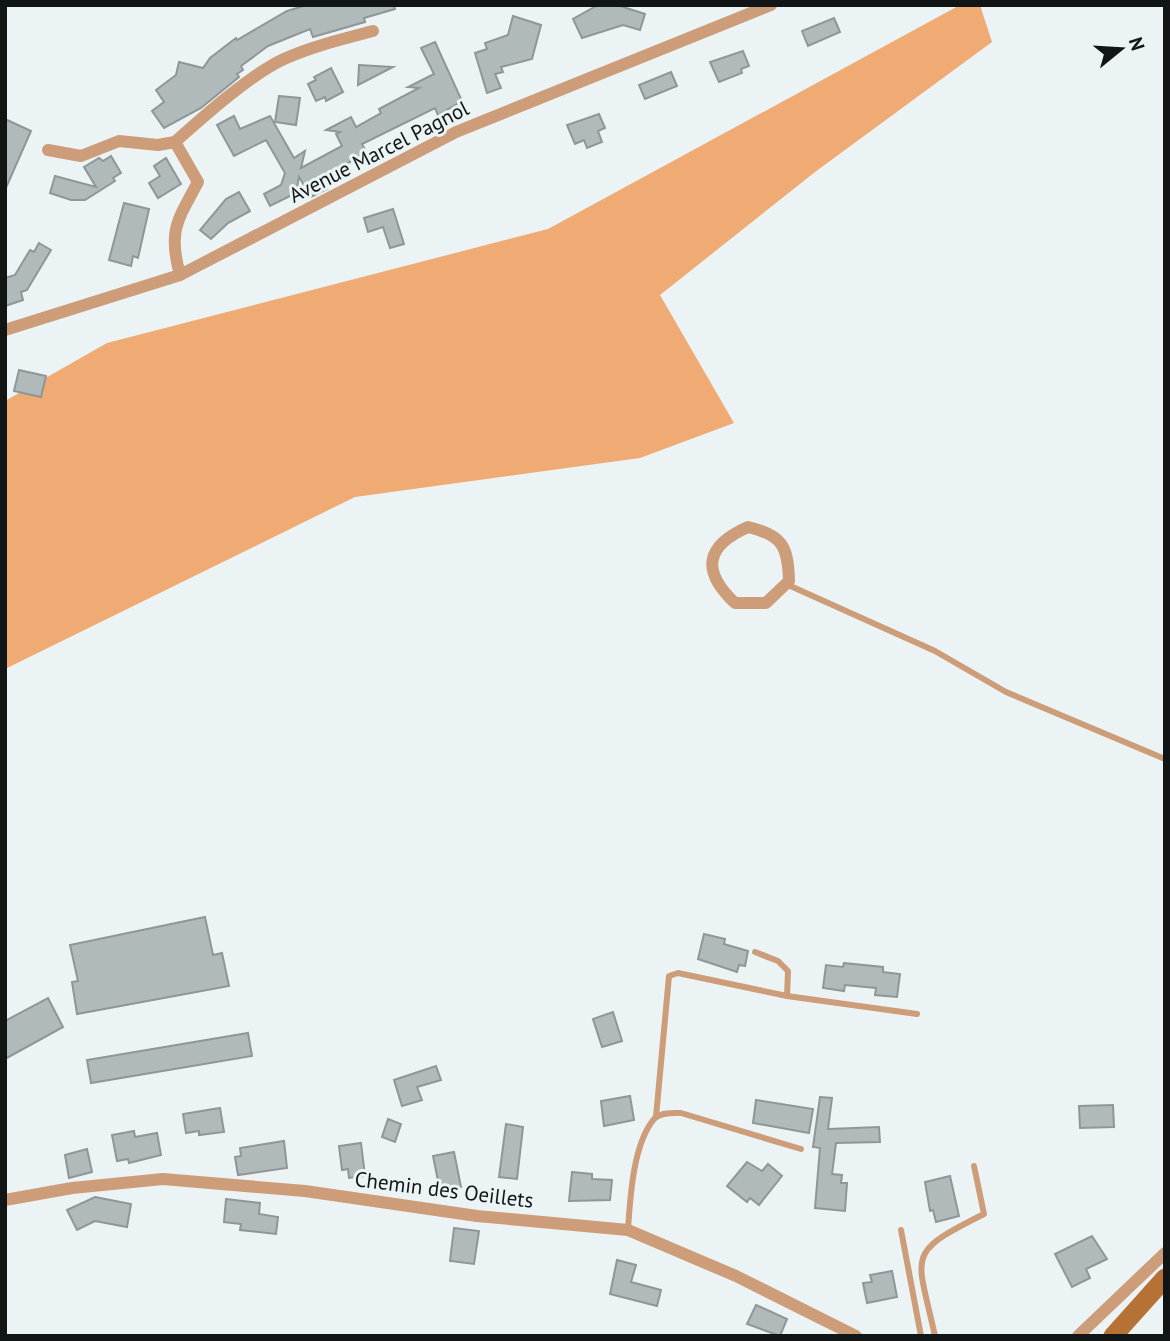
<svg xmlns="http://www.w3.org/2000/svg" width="1170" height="1341" font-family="'PT Sans',sans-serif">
<rect width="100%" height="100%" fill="#ebf3f5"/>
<!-- forest -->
<path fill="#efab73" d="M960,5H980L992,42L815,172L660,295L734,423L640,458L355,497L5,669V401L107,343L548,229Z"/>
<!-- building -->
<g fill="#b1babb" stroke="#8e9698" stroke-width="2">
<path d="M307,5H394L395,9L364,18L365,22L313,37L310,29L268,46L241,66L243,70L237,74L239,77L201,108L164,128L152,111L164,102L156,90L176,75L179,62L203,68L210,58L236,38L237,40L287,11Z"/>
<path d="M598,5H617L645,14L640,30L623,25L582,38L573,19Z"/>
<path d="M513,16L541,25L532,59L501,67L503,72L495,74L501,88L487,93L475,53L487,49L485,43L508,35Z"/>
<path d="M834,18L840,32L808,46L802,31Z"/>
<path d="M435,42L462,101L438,115L435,108L362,144L367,153L321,177L327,189L311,197L299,177L296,193L270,206L264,194L281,185L285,173L266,140L234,156L217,125L234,116L240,129L270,116L294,158L305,151L301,168L342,146L336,134L340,132L326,130L351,117L356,127L381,113L379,109L419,88L408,87L434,74L421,48Z"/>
<path d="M743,51L749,66L741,69L742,73L719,82L710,62Z"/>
<path d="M359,65L393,67L358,85Z"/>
<path d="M331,68L343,92L326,101L325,97L316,101L308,84L316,80L314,77Z"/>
<path d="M671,72L677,86L645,99L639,85Z"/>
<path d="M279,96L300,98L296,125L275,122Z"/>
<path d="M599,114L605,128L598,131L602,142L587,148L584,140L575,144L567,125Z"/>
<path d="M5,119L31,131L5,190Z"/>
<path d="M111,156L121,173L113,178L115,181L85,200H71L50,193L55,176L96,187L84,167L99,158L103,161Z"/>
<path d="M166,158L181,184L158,198L149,183L160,176L154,166Z"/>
<path d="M239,192L250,211L228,223L211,239L200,230L226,199Z"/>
<path d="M124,203L149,209L138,258L133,256L131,266L109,260Z"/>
<path d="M393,209L404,244L390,248L383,227L368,232L364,218Z"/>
<path d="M39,243L51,250L27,290L21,292L23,300L5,306V278L15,275L30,250L34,252Z"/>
<path d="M19,370L46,376L41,397L14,391Z"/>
<path d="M205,917L213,955L222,953L229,986L77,1014L72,982L78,981L70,945Z"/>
<path d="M704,934L725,939L724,944L748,951L745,966L739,965L737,972L698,959Z"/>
<path d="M844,963L883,967V972L900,974L897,997L875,995L876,988L845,985L844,991L823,988L826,965L843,967Z"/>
<path d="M48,998L63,1027L5,1059V1021Z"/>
<path d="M613,1012L622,1041L602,1047L593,1019Z"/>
<path d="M248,1033L252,1056L91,1083L87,1060Z"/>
<path d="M436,1066L441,1080L417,1087L422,1100L402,1106L394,1080Z"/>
<path d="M630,1096L634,1120L604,1126L601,1101Z"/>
<path d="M820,1097L832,1098L828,1129L879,1127L880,1142L836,1143L832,1174L842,1175L841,1183H847L845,1211L815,1208L820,1148L813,1147Z"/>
<path d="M756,1100L813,1109L809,1133L753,1123Z"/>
<path d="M1113,1105L1114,1127L1080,1128L1079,1106Z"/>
<path d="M220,1108L224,1132L199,1135V1131L186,1133L183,1114Z"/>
<path d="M388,1119L401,1124L395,1142L382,1137Z"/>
<path d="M506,1124L523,1127L517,1179L499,1177Z"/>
<path d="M134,1131L135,1137L157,1133L161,1155L129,1163L128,1159L117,1161L112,1135Z"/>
<path d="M284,1141L287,1168L238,1175L235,1157L241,1156L240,1148Z"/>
<path d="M361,1143L365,1176L349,1178L348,1169L342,1170L339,1146Z"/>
<path d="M87,1149L92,1172L69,1178L65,1155Z"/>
<path d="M454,1152L461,1187L440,1191L433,1156Z"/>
<path d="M747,1162L762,1171L768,1164L782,1176L759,1205L750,1198L747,1202L727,1186Z"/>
<path d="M572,1172L592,1174V1179L612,1180L610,1200L569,1201Z"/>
<path d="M950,1176L959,1216L936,1222L933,1210L930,1211L925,1182Z"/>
<path d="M95,1197L131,1204L127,1227L95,1221L77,1230L67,1210Z"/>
<path d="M226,1199L260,1203L259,1214L278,1217L276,1234L240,1230L241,1224L224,1222Z"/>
<path d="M454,1228L479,1231L474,1264L450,1261Z"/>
<path d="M1092,1236L1107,1259L1086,1269L1090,1278L1072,1287L1055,1254Z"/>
<path d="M617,1260L636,1265L631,1282L661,1290L657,1306L610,1294Z"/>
<path d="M892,1271L897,1297L867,1303L863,1283L872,1282L870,1275Z"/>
<path d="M756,1305L787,1319L780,1336L747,1324Z"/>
</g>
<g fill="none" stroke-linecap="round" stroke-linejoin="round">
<!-- service -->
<g stroke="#cc9d78" stroke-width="6">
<path d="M786,584L935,651L1006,692L1165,759"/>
<path d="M787,996L917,1014"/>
<path d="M656,1117L669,976L678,973L787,996L788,971L778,961L755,952"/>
<path d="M628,1230C630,1199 633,1142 655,1118C662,1112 673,1113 681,1113L801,1149"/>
<path d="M901,1230L921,1336"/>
<path d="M935,1336C917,1253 904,1254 984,1214L974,1166"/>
</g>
<!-- minor -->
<g stroke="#cc9d78" stroke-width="12">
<path d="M48,150L81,156L119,141L158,145L175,142"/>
<path d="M180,275C168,231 177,221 198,182L175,142C203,117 251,74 284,59C313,46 343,39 373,31"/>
<path d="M5,330L180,275L456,132L771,5"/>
<path d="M748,527C783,535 788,547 789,581L766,603H735C701,571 705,546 748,527Z"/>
<path d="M5,1200L72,1188L163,1179L305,1191L477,1216L628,1230L736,1276L856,1336"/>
<path d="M1078,1336L1165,1253"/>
</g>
<!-- secondary -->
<path stroke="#b67235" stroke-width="19" d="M1113,1336L1165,1278"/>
</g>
<g text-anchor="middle" stroke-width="6" stroke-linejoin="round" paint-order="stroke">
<!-- street labels -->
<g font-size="21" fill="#121515" stroke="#ebf3f5">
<text transform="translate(379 152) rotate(-27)" y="7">Avenue Marcel Pagnol</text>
<text transform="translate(444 1190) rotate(7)" y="7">Chemin des Oeillets</text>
</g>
</g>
<!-- border -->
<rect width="1170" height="1341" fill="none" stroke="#121515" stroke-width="14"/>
<!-- north arrow -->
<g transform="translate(1121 49) rotate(72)" stroke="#ebf3f5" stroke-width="5" paint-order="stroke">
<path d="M0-5L12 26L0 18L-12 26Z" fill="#121515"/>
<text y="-10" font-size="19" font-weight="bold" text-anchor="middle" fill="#121515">N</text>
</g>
</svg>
